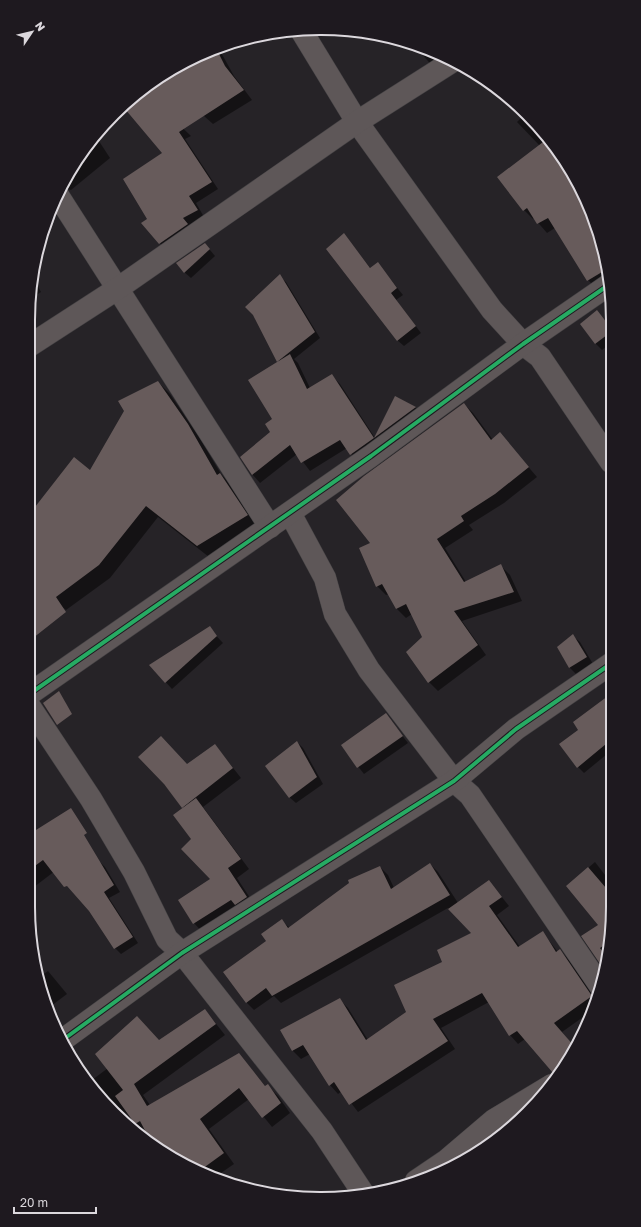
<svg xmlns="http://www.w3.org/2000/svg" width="641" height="1227" font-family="'Golos Text',sans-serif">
<rect width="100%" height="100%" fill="#262327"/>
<!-- shadow -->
<g fill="#0007">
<path d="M414,45L448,57L434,68Z"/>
<path d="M218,47L234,76L252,100L213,124L204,116L170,70Z"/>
<path d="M143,90L191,136L185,139L218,189L196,203L204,217L167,251L142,223L149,219L164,153L125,108L113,117L128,100Z"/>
<path d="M525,114L564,158L591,209L610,282L597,289L588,280L555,228L547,233L534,218L533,219L524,210L540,146L517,122Z"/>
<path d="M95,135L110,158L71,190L65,188L62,186L89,142Z"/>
<path d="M344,234L371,269L378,264L403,295L396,300L421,333L404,346L397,340Z"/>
<path d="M205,244L215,256L191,278L184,272Z"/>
<path d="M279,276L286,282L320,338L294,359L298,363L310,388L332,376L340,384L375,438L396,397L416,408L422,414L359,463L347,448L310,471L297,454L260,483L252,474L272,432L274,420L279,362Z"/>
<path d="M33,277L41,292L29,300Z"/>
<path d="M597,312L611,327V343L602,350L595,343Z"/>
<path d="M158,382L170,394L199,437L221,474L232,486L259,527L209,557L158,517L110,578L66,610L28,580L126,411Z"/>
<path d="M464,404L473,413L493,440L500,434L537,477L504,503L469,525L473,530L445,548L466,582L501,566L510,575L522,601L462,621L486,655L438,691L429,682L424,638L412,614L406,618L397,609L389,594L386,595L377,586L372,543Z"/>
<path d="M209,628L223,643L172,689L151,666Z"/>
<path d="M573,636L580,642L593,664L576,674L570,668L558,647Z"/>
<path d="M612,694V750L584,773L578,767L580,730Z"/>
<path d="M386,715L408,743L364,774L342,746Z"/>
<path d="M297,742L303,748L323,784L296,803L289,797Z"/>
<path d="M215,745L241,778L203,807L249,869L237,878L256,907L203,933L194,923L212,879L192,839L184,808L164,784Z"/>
<path d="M28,838L55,871L34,887L28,881Z"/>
<path d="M99,861L105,867L120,892L109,898L138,943L121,954L115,948L90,910Z"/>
<path d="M595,862L612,884V925L605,970L583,936L600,925L567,886Z"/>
<path d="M430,864L438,872L458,903L489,881L509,906L497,915L520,947L543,933L558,952L560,950L568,959L597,999L593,1010L562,1032L575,1048L558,1076L525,1039L518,1044L510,1035L489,1002L441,1028L455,1049L358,1112L342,1091L338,1094L330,1085L310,1054L301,1059L293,1051L281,1030L340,1000L348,1008L368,1040L407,1012L444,962L473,934L448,908L281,1003L274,996L254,1010L246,1002L267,942L282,921L290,928L380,867L388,875L394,888Z"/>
<path d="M48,971L67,994L51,1006L43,998L40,977Z"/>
<path d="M205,1010L225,1035L143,1095L150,1105L239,1054L266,1087L268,1086L278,1096L290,1113L272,1127L249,1099L209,1129L234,1164L218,1175L220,1178L158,1150L88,1083L108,1068L159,1041Z"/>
</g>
<!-- building -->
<g fill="#675b5b">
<path d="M216,48L225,66L244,90L179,132L212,182L189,196L198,210L183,218L188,224L159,244L141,223L147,219L123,179L162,153L125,109L149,89L147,87L179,65Z"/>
<path d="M547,139L564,158L591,209L607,269L587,281L548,218L537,224L527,208L523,211L497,177Z"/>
<path d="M344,233L370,268L378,262L397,288L391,293L416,326L397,341L326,249Z"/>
<path d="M205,243L210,249L184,273L176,263Z"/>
<path d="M280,274L315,332L277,362L253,315L245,307Z"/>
<path d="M597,310L611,328V332L595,344L580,324Z"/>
<path d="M290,354L307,389L332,374L374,438L350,455L340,440L301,463L290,445L252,475L240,457L270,432L265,424L272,419L248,380Z"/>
<path d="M158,381L188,424L217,475L220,473L248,515L197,546L146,506L99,565L56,597L66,612L28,642V516L74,457L90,470L124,411L118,401Z"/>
<path d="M395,396L416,407L374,438Z"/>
<path d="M464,403L491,440L500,432L529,467L495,494L461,516L464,521L437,539L464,582L501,564L514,592L454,611L478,645L428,683L406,652L422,637L406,604L396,609L382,584L376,587L359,548L370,543L336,500L364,476Z"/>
<path d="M210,626L217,636L165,683L149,665Z"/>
<path d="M573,634L587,657L569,668L557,647Z"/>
<path d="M59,691L72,714L57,725L43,703Z"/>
<path d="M612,693V739L577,768L559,744L578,730L573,722Z"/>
<path d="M386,713L403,736L357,768L341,745Z"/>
<path d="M28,727L36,739L28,744Z"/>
<path d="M161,736L187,764L215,744L233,768L182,808L164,784L138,757Z"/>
<path d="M297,741L317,777L289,798L265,766Z"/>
<path d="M196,798L241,859L228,868L247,897L235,905L231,900L193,924L178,900L210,879L181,849L191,839L173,815Z"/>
<path d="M71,808L87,833L84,835L114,885L104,892L133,937L114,949L89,911L67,886L64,887L43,860L28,871V835Z"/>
<path d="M430,863L450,895L272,996L266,988L246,1003L223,972L266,941L261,934L282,919L288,928L349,883L348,880L380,866L391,889Z"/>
<path d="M588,867L612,895V925L610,941L600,948L607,958L605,971L581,936L598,925L566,886Z"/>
<path d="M489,880L502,897L489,906L518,947L543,931L556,952L560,949L592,996L554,1023L575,1047L570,1051L572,1054L559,1075L553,1073L517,1031L509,1036L482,993L433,1019L448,1041L349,1105L334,1082L329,1086L303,1045L292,1051L280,1030L340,998L366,1040L406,1012L394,985L442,962L437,950L471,933L448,909Z"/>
<path d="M205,1009L216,1024L134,1084L147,1106L239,1053L265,1086L268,1084L281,1103L262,1118L239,1088L200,1119L224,1153L202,1169L158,1150L152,1144L140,1121L135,1124L115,1096L123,1090L95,1054L137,1016L159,1040Z"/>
</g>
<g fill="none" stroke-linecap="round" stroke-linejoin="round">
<defs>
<g id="minor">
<path d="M301,30L357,122L492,310L523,344L540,357L611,462"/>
<path d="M57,194L270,527"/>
<path d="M29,346L117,289L357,122L453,61"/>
<path d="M290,513L325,578L335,614L369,670L454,781L470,795L601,987"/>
<path d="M28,695L371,456L523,344L610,284"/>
<path d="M28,704L91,799L134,872L167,939L182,953L322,1131L363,1193"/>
<path d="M64,1039L182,953L454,781L516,729L612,663"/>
<path d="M416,1181L447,1160L494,1120L552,1085"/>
</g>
</defs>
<!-- minor casing -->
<use href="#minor" stroke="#434143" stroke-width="23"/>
<!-- minor -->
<use href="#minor" stroke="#5e5758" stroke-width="22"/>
<defs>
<g id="cycleway">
<path d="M28,695L371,456L523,344L610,284"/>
<path d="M64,1039L182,953L454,781L516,729L612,663"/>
</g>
</defs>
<!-- cycleway casing -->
<use href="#cycleway" stroke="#1e191f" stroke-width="6"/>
<!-- cycleway -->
<use href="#cycleway" stroke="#26ab63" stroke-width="4"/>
</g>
<!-- crop -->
<path d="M0 0H641V1227H0ZM320 35H321A285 285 0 0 1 606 320V907A285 285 0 0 1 321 1192H320A285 285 0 0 1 35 907V320A285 285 0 0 1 320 35Z" fill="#1e191f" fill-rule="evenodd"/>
<path fill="none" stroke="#dcd8dd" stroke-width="2" d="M320 35H321A285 285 0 0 1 606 320V907A285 285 0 0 1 321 1192H320A285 285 0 0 1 35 907V320A285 285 0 0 1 320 35Z"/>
<!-- north arrow -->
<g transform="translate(32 32) rotate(55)" stroke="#1e191f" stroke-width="3" paint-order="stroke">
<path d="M0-3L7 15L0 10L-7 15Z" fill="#dcd8dd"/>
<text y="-6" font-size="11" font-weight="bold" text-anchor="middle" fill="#dcd8dd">N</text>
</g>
<!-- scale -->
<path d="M14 1207v6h82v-6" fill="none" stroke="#dcd8dd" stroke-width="2"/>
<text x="20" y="1207" font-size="12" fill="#dcd8dd" stroke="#1e191f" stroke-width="3" paint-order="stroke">20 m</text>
</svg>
